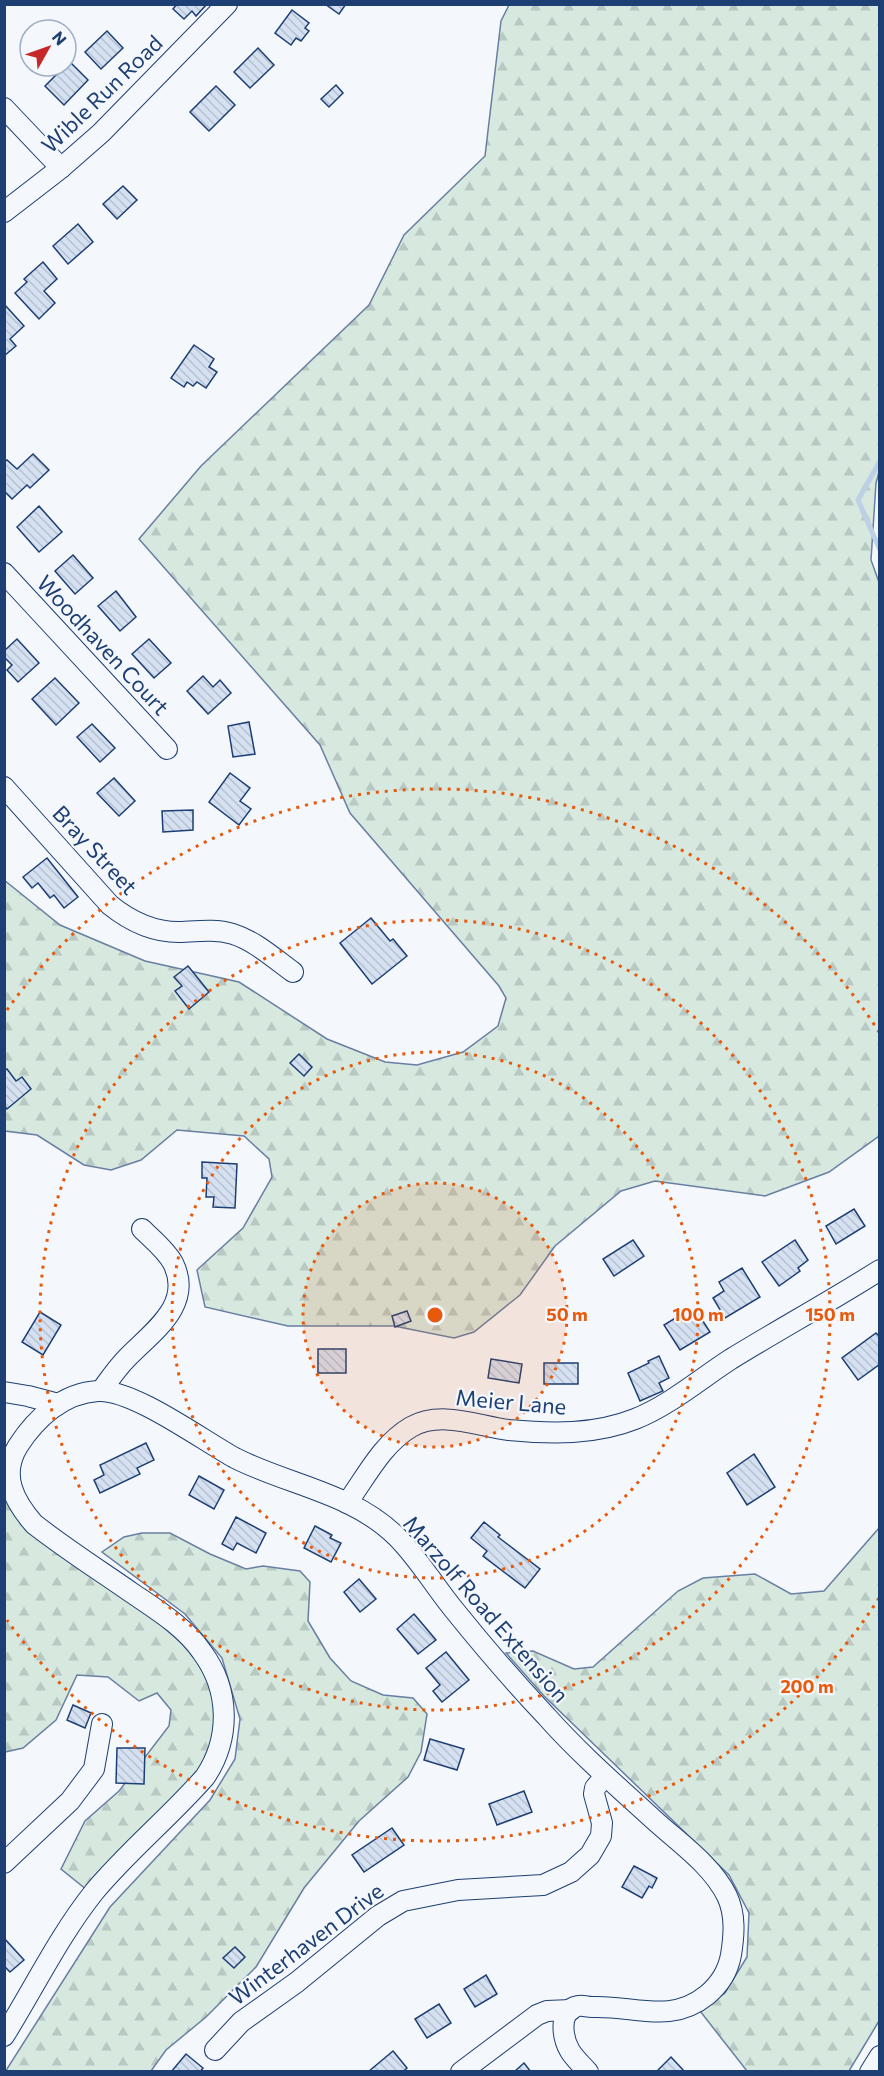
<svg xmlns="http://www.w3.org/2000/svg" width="884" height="2076" font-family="Commissioner,sans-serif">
<defs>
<pattern id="forest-firs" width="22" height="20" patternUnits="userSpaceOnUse" patternTransform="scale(1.5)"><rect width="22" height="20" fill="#d7e8df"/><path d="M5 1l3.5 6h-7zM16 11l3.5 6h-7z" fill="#b8c8c3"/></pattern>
<pattern id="building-back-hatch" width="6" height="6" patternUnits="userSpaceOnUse" patternTransform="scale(1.5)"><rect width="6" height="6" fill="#d5e0f0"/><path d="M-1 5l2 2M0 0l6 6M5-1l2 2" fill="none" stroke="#b6c1d1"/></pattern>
</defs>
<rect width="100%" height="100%" fill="#f4f7fb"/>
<!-- forest -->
<g fill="url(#forest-firs)" stroke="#687fa3" stroke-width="1.5">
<path d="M509,5H879L880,469L876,483L871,560L880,585L879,1136L829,1172L765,1196L655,1181L621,1191L555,1246L520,1295L474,1332L454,1338L394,1326H288L205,1307L197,1270L243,1228L272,1177L269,1159L244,1136L177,1130L141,1160L111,1170L84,1165L37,1135L5,1131L4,880L60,925L145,961L239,982L327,1039L385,1062L417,1065L463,1052L498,1026L506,998L499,986L350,813L320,745L139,539L201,466L369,305L404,235L485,156L501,21Z"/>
<path d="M4,1493L16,1501L158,1610L215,1674L221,1748L92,1894L61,1869L85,1821L119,1791L169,1726L171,1710L157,1693L139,1701L108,1677L77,1675L56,1720L23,1748L5,1752Z"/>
<path d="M879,1528V2021L849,2071H747L700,2011L725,1993L747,1957L749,1913L729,1875L544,1696L506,1653L533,1651L574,1669L593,1667L678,1591L703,1578L755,1574L791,1594L824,1591Z"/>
<path d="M142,1533H170L210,1554L246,1569L263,1566L300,1571L310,1582L308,1621L330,1658L351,1681L383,1695L413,1698L427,1714L421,1752L408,1777L359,1821L304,1888L256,1967L206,2017L166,2050L151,2071L5,2072L110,1907L210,1800L235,1759L240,1719L222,1658L185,1614L102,1552L124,1537Z"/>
</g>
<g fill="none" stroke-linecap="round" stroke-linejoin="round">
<!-- stream -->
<path stroke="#bed0e5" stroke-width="5" d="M880,461L858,500L880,550"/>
</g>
<!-- building -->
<g fill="url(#building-back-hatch)" stroke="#1d3f73" stroke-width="1.5">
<path d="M177,4H207L196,16L192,11L184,19L173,9Z"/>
<path d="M325,4H346L339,14Z"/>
<path d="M292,10L309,23L305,28L309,31L301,41L296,38L291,45L275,33Z"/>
<path d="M107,31L123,48L101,69L85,52Z"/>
<path d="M258,48L274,65L250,88L234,72Z"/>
<path d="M66,58L88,80L64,105L45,86L57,74L49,66H66Z"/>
<path d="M336,85L343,93L329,107L321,99Z"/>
<path d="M216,86L235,105L209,131L190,112Z"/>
<path d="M123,186L137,200L117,219L103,204Z"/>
<path d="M78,224L93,242L68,264L53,246Z"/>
<path d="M43,262L57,279L44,291L55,303L39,319L15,293L27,282L24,279Z"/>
<path d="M4,304L24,326L10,339L16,346L4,356Z"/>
<path d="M194,345L214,359L209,367L217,372L206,388L197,382L193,386L187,382L184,387L171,378Z"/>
<path d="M33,454L49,470L30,488L27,485L12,499L4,491V462L7,460L17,469Z"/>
<path d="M39,506L62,532L39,552L17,527Z"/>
<path d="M73,555L93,578L75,594L55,571Z"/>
<path d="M116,591L136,617L120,631L98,606Z"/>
<path d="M17,639L39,663L18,682L7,670L12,665L4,657V651Z"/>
<path d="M149,639L171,663L154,678L132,654Z"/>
<path d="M203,676L213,687L220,680L231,693L208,714L187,691Z"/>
<path d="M55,678L79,703L56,725L32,699Z"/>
<path d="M249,722L255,754L233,757L228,726Z"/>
<path d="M92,724L115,748L100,762L77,737Z"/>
<path d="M230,773L250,788L240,801L251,809L239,825L209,802Z"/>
<path d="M114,778L135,801L119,816L97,793Z"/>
<path d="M193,810V830L163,832L162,811Z"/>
<path d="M47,858L78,897L64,908L54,895L50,898L38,883L32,888L23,877Z"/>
<path d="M371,918L390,941L393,939L407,956L372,984L340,943Z"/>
<path d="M188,966L209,992L189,1009L175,991L182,986L174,977Z"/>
<path d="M299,1054L312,1067L304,1076L290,1063Z"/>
<path d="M7,1069L16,1081L22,1077L31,1089L7,1109L4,1105V1071Z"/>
<path d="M202,1162L237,1164L235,1208L213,1207L214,1197H206L207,1178H202Z"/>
<path d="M854,1209L865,1226L836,1244L826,1226Z"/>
<path d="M633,1240L644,1256L614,1276L603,1259Z"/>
<path d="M795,1240L808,1260L798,1268L800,1271L779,1286L762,1262Z"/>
<path d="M742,1268L760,1297L725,1318L713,1298L724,1291L719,1282Z"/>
<path d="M407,1311L411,1321L395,1327L392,1316Z"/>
<path d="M40,1312L61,1325L43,1355L22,1342Z"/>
<path d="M697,1312L710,1332L680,1350L664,1325L677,1317L680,1322Z"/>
<path d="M876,1333L880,1337V1364L858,1380L842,1358Z"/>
<rect x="318" y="1349" width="28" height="24"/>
<path d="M659,1356L669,1378L659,1383L663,1391L640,1401L628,1373L649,1363L648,1361Z"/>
<path d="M491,1359L522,1364L519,1383L488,1378Z"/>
<rect x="544" y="1363" width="34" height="21"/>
<path d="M146,1443L154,1460L137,1468L140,1474L100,1493L94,1480L104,1475L100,1465Z"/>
<path d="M754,1454L775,1487L747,1505L727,1473Z"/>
<path d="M199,1476L224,1490L214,1509L189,1495Z"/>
<path d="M236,1517L266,1533L256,1553L237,1543L233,1550L222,1544Z"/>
<path d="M484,1522L500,1535L498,1537L540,1569L525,1588L483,1556L487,1551L471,1538Z"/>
<path d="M315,1526L332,1535L330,1538L341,1543L331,1562L304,1548Z"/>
<path d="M359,1579L376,1599L360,1612L344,1592Z"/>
<path d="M414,1614L436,1640L418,1654L397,1629Z"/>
<path d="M446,1652L469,1680L442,1702L433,1691L440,1685L426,1668Z"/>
<path d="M73,1705L91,1713L85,1728L67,1720Z"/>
<path d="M430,1739L464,1749L457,1770L424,1760Z"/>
<path d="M117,1748H145L144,1784L116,1783Z"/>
<path d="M524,1791L532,1812L497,1825L489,1804Z"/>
<path d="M392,1828L404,1845L364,1872L352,1855Z"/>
<path d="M634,1866L657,1878L652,1888L649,1886L642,1898L622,1887Z"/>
<path d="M4,1938L24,1960L10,1972L4,1966Z"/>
<path d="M235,1947L245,1957L234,1968L223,1958Z"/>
<path d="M486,1975L497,1994L475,2007L464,1989Z"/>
<path d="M439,2004L451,2023L427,2038L415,2019Z"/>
<path d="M393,2051L407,2068L403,2072H368Z"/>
<path d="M186,2054L203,2068L200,2072H171Z"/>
<path d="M671,2057L685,2072H657V2071Z"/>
<path d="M524,2063L531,2072H514Z"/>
</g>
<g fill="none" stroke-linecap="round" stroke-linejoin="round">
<defs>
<g id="minor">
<path d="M4,108L61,168"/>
<path d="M4,212L61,168L101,133L227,4"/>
<path d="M4,573L167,749"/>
<path d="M4,787L110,905C131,922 154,933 182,932C200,931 216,929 233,934C255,941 275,959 293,972"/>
<path d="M101,1391C109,1380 117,1368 127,1358C152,1332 194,1305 173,1263C166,1250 152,1239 142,1229"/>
<path d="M4,1392L28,1396L58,1404"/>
<path d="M347,1503C366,1477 382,1444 411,1427C441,1410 477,1426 509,1430C551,1434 595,1435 635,1419C670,1405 700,1379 731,1359C780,1329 831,1301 880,1270"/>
<path d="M4,1863L70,1801L94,1769L102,1724"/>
<path d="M4,2036C34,1988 59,1936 94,1892C128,1851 170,1817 205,1777C231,1738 230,1690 202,1652C185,1627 157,1610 132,1593C99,1570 66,1549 34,1524C14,1501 0,1475 18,1446C36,1418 63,1393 98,1391C133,1389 202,1440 235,1458C288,1485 353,1493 397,1537C419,1559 435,1587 455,1611C484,1647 515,1683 547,1717C580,1754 617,1786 653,1819C678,1842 712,1865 727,1896C736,1915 734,1936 731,1955C728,1971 719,1985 707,1995C670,2025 634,2005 592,2007C587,2007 583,2005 578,2006C557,2010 563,2039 570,2051C575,2059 582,2065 588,2072"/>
<path d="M215,2050L241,2022L297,1982L378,1916L403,1901L458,1890L543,1885L571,1872L590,1855L601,1836L602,1823L594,1794L595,1788L605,1776"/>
<path d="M461,2072L537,2015L547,2011L571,2010"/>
<path d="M870,2072L880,2056"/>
</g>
</defs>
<!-- minor casing -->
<use href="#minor" stroke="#1d3f73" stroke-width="22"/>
<!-- minor -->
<use href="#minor" stroke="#f4f7fb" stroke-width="20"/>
</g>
<!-- distance rings -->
<circle cx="435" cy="1315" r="132" fill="#e8590c" fill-opacity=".12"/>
<g fill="none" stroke="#e8590c" stroke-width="3" stroke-dasharray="3 6">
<circle cx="435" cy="1315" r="132"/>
<circle cx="435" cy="1315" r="263"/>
<circle cx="435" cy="1315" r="395"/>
<path d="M879 1598A526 526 0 0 1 7 1620M7 1010A526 526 0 0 1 879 1032"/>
</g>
<g text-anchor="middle" stroke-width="4.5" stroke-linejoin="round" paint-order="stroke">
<!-- street labels -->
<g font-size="22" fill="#1d3f73" stroke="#f4f7fb">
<text transform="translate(102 94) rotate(-44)" y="8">Wible Run Road</text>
<text transform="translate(103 645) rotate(47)" y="8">Woodhaven Court</text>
<text transform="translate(95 850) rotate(47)" y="8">Bray Street</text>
<text transform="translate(511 1402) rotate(5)" y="8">Meier Lane</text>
<text transform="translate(486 1609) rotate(49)" y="8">Marzolf Road Extension</text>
<text transform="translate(306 1944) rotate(-37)" y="8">Winterhaven Drive</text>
</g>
</g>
<circle cx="435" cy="1315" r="9" fill="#e8590c" stroke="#f4f7fb" stroke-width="3"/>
<g font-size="18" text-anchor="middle" font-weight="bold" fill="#e8590c" stroke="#f4f7fb" stroke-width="4.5" stroke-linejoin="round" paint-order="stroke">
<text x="567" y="1321">50 m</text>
<text x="698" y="1321">100 m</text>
<text x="830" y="1321">150 m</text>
<text x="807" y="1693">200 m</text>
</g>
<!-- border -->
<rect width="884" height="2076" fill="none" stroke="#1d3f73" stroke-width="12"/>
<!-- north arrow -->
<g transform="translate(48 48) rotate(50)"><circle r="28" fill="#f4f7fb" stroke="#9eadc5" stroke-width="1.5"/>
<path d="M0-4.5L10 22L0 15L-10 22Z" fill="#c62828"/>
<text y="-9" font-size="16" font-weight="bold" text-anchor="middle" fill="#1d3f73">N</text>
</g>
</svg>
